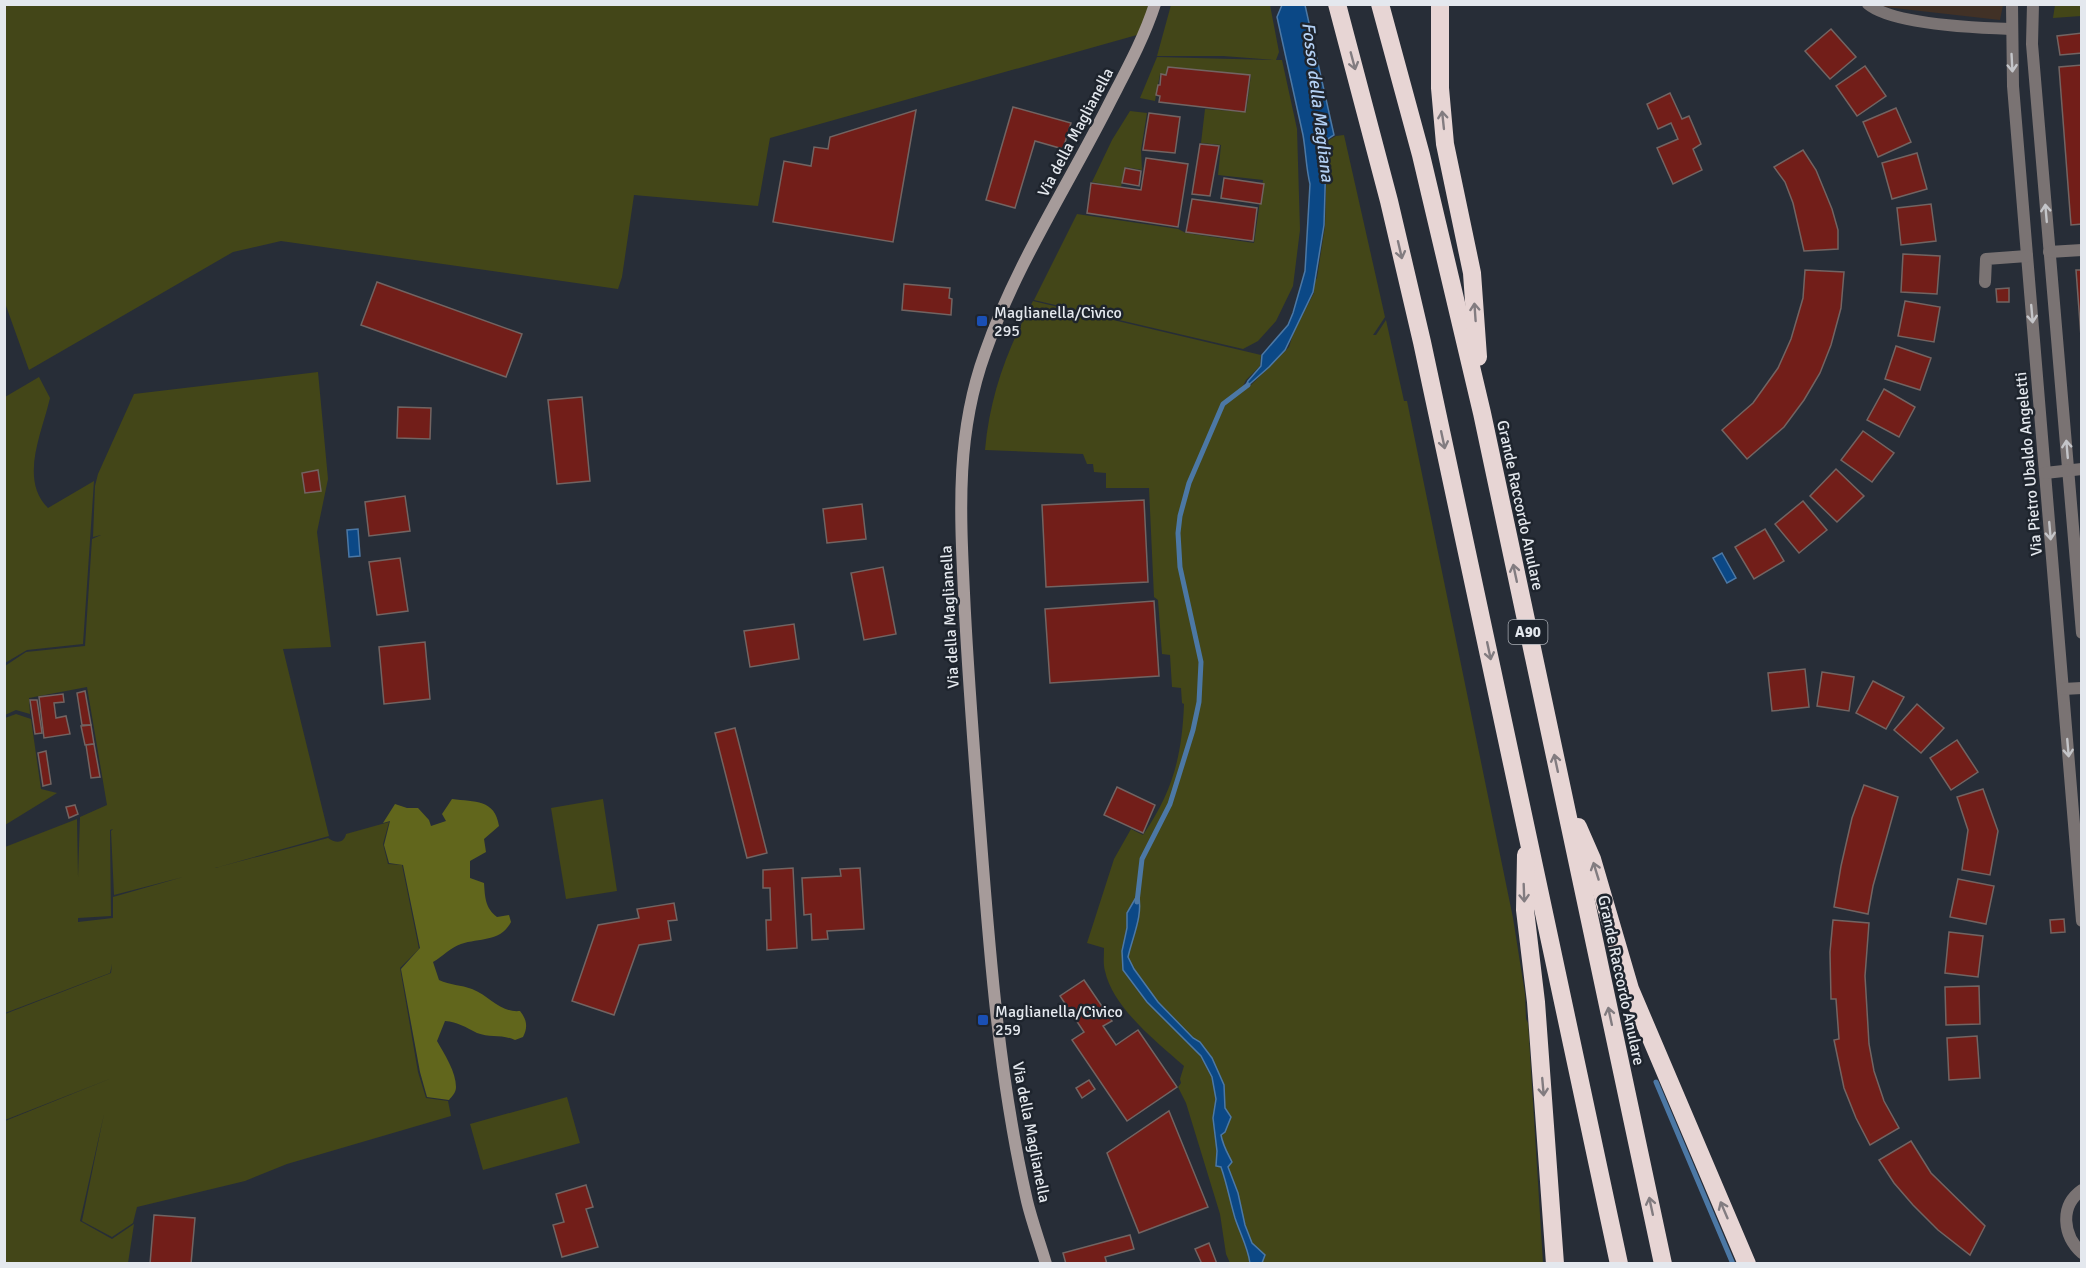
<svg xmlns="http://www.w3.org/2000/svg" width="2086" height="1268" font-family="Signika,sans-serif">
<rect width="100%" height="100%" fill="#272d37"/>
<!-- commercial -->
<path fill="#413126" d="M1883,5H2003L2000,20L1885,7Z"/>
<!-- green -->
<g fill="#434618" fill-rule="evenodd">
<path d="M5,5H1151L1144,33L770,138L758,206L634,195L622,277L618,289L281,241L233,252L29,370L5,303Z"/>
<path d="M1171,5H1270L1279,52L1276,60H1282L1297,129L1300,230L1293,286L1276,321L1258,341L1243,349L1034,300L1077,214L1178,229L1186,233L1254,243L1263,180L1218,175L1221,145L1201,143L1205,109L1246,112L1251,75L1168,67L1166,74H1160L1155,101L1140,98L1157,57L1274,60L1223,56H1157Z"/>
<path d="M2055,5H2081V16L2053,18Z"/>
<path d="M1130,111L1147,113L1141,150L1142,170L1125,167L1121,187L1092,182L1112,140Z"/>
<path d="M1344,135L1385,317L1373,335H1376L1386,320L1404,401H1407L1513,918L1525,994L1526,1019L1528,1023L1543,1263H1230L1226,1254L1220,1214L1186,1103L1178,1087L1181,1083L1180,1079L1184,1066C1157,1042 1113,1008 1105,971C1103,964 1104,956 1104,948L1087,943L1114,859L1131,829L1143,835C1173,791 1182,756 1184,704L1182,703L1181,688L1172,687L1170,655L1162,654L1158,600L1154,597L1149,488H1106V473L1094,472L1093,464H1087L1083,454L985,450C990,395 1007,350 1033,301L1261,355L1260,366L1246,380L1242,388L1247,389L1289,347L1294,331L1314,293V282L1317,278L1325,226L1327,157L1323,150L1324,143L1336,136Z"/>
<path d="M318,372L328,479L317,532L331,647L283,649L329,836L215,868L328,838C335,843 344,844 346,834L389,822L383,844L388,864L402,865L419,949L400,968L418,1072L426,1098L448,1101L451,1116L287,1164L245,1181L137,1207L133,1223L112,1237L82,1221L104,1114L80,1221L112,1239L134,1224L128,1263H5V1121L112,1078L5,1120V1014L111,973L112,964L110,973L5,1013V847L77,819L78,877L80,817L107,805L87,687L29,698L30,714L16,710L5,715V666L26,652L85,646L92,539L101,535L93,537L95,486L98,474L134,394ZM113,829L111,831L114,895L183,877L113,897V918L78,922V918L111,916L110,830Z"/>
<path d="M39,377L50,398C42,433 19,479 48,508L94,481L83,644L27,650L5,663V397Z"/>
<path d="M16,714L31,719L41,789L57,793L5,825V718Z"/>
<path d="M603,799L617,891L566,899L551,808Z"/>
<path d="M567,1097L580,1143L483,1170L470,1124Z"/>
</g>
<!-- forest -->
<path fill="#61661c" d="M452,799C475,802 495,799 499,826L484,839L486,852L470,861V878L484,883C485,897 485,908 497,917L509,915L511,922C501,942 480,938 461,944C451,947 442,957 433,962L439,980C450,985 461,985 472,989C490,996 500,1013 520,1011C527,1020 528,1027 523,1037L515,1040C502,1034 490,1038 477,1033C465,1027 458,1022 445,1021L437,1041C445,1055 456,1072 456,1087C456,1093 452,1096 449,1100L427,1097L420,1072L401,969L420,948L403,865L389,863L384,845L390,821L383,823L395,804L407,808H418L429,820L431,826L446,821L442,814Z"/>
<!-- water -->
<g fill="#0b4886" stroke="#4c78a5" stroke-width="1.5">
<path d="M1282,5H1305L1334,135L1323,142L1322,150L1326,156L1324,225L1313,292L1285,350L1269,367L1244,389L1248,381L1261,366L1262,355L1288,325L1293,313L1305,271L1310,184C1306,168 1306,152 1303,135L1277,17Z"/>
<path d="M358,529L360,556L349,557L347,530Z"/>
<path d="M1722,553L1736,578L1727,583L1713,558Z"/>
<path d="M1138,894C1144,914 1132,938 1128,957L1134,969L1158,1002L1193,1038L1200,1042L1212,1058L1224,1085L1225,1108L1231,1117L1225,1132L1221,1135C1223,1146 1227,1152 1232,1162L1228,1167L1238,1193L1245,1225L1252,1243L1265,1255L1262,1263H1250C1248,1248 1240,1233 1235,1218C1230,1201 1227,1184 1221,1167L1216,1166L1217,1151L1213,1118L1216,1099L1212,1077L1201,1056L1147,1002L1123,970L1122,951L1127,928V913Z"/>
</g>
<g fill="none" stroke-linecap="round" stroke-linejoin="round">
<!-- stream -->
<g stroke="#4c78a5" stroke-width="5">
<path d="M1137,902L1142,859L1170,804L1193,730L1199,702L1201,662L1180,567L1178,533L1180,516L1189,483L1223,404L1248,385"/>
<path d="M1656,1082L1733,1264"/>
</g>
</g>
<!-- building -->
<g fill="#721e19" stroke="#726462" stroke-width="1.5">
<path d="M1831,29L1856,57L1830,79L1805,51Z"/>
<path d="M2082,33V53L2060,55L2057,36Z"/>
<path d="M2082,65V224L2071,225L2059,67Z"/>
<path d="M1865,66L1886,96L1857,116L1836,86Z"/>
<path d="M1168,67L1250,75L1245,112L1159,102L1160,96L1156,95L1158,85H1160L1161,74L1166,75Z"/>
<path d="M1670,93L1682,119L1689,116L1701,144L1693,149L1702,170L1673,184L1657,148L1678,139L1671,123L1658,129L1647,104Z"/>
<path d="M1013,107L1071,123L1063,149L1035,141L1015,208L986,200Z"/>
<path d="M1896,108L1911,142L1878,157L1863,122Z"/>
<path d="M916,110L893,242L773,222L784,161L811,166L814,147L828,149L830,137Z"/>
<path d="M1149,113L1180,117L1175,153L1143,150Z"/>
<path d="M1200,144L1219,146L1210,196L1192,194Z"/>
<path d="M1803,150L1816,170L1832,209L1838,230V249L1804,251L1793,203L1785,182L1774,167Z"/>
<path d="M1917,153L1927,189L1892,199L1882,163Z"/>
<path d="M1146,158L1188,164L1178,227L1087,213L1091,183L1141,190Z"/>
<path d="M1125,168L1141,171L1139,186L1122,183Z"/>
<path d="M1224,178L1264,184L1261,204L1221,198Z"/>
<path d="M1192,199L1257,208L1253,241L1186,232Z"/>
<path d="M1931,204L1936,241L1901,245L1897,208Z"/>
<path d="M1903,254L1940,256L1937,294L1901,292Z"/>
<path d="M1805,270L1844,272L1841,308L1831,345L1820,373L1804,400L1784,427L1747,459L1722,430L1753,403L1778,368L1791,339L1803,298Z"/>
<path d="M2076,270H2082V350Z"/>
<path d="M377,282L522,334L506,377L361,325Z"/>
<path d="M904,284L950,288L949,298L952,299L951,315L902,310Z"/>
<path d="M2009,288V302H1997L1996,289Z"/>
<path d="M1905,301L1940,307L1934,342L1898,336Z"/>
<path d="M1896,346L1931,358L1920,390L1885,379Z"/>
<path d="M1884,389L1915,407L1899,437L1867,420Z"/>
<path d="M582,397L590,481L557,484L548,400Z"/>
<path d="M398,407L431,408L430,439L397,438Z"/>
<path d="M1863,431L1894,453L1872,482L1841,460Z"/>
<path d="M1836,469L1864,496L1837,522L1810,496Z"/>
<path d="M318,470L321,491L305,493L302,473Z"/>
<path d="M405,496L410,531L369,536L365,502Z"/>
<path d="M1144,500L1148,582L1046,587L1042,505Z"/>
<path d="M1803,501L1827,530L1799,553L1775,524Z"/>
<path d="M862,504L866,539L827,543L823,509Z"/>
<path d="M1765,529L1784,561L1754,579L1735,547Z"/>
<path d="M400,558L408,611L377,615L369,562Z"/>
<path d="M883,567L896,634L864,640L851,573Z"/>
<path d="M1154,601L1159,676L1050,683L1045,609Z"/>
<path d="M794,624L799,659L750,667L744,631Z"/>
<path d="M425,642L430,699L384,704L379,647Z"/>
<path d="M1805,669L1809,707L1772,711L1768,673Z"/>
<path d="M1822,672L1854,677L1849,711L1817,706Z"/>
<path d="M1873,681L1904,697L1886,729L1856,713Z"/>
<path d="M85,691L91,725H82L77,693Z"/>
<path d="M63,694L64,702L54,703L56,718L66,716L70,734L44,738L39,697Z"/>
<path d="M30,700H37L42,733L35,734Z"/>
<path d="M1917,704L1944,728L1921,753L1894,730Z"/>
<path d="M91,725L94,744L85,745L81,726Z"/>
<path d="M735,728L767,853L747,858L715,733Z"/>
<path d="M1957,740L1978,772L1951,790L1930,758Z"/>
<path d="M94,744L100,777L91,778L86,745Z"/>
<path d="M46,751L51,784L43,786L38,753Z"/>
<path d="M1864,785L1898,797L1873,886L1868,914L1834,907L1841,866L1852,818Z"/>
<path d="M1117,787L1155,805L1143,833L1104,815Z"/>
<path d="M1983,789L1998,831L1990,875L1962,870L1968,830L1957,797Z"/>
<path d="M75,805L78,814L69,818L66,807Z"/>
<path d="M793,868L797,948L767,950L766,920H771L770,888H763V870Z"/>
<path d="M860,868L864,929L827,931L828,939L812,940L811,914L804,915L802,878L841,876L840,869Z"/>
<path d="M1958,879L1994,886L1986,924L1950,917Z"/>
<path d="M674,903L677,920L668,921L671,940L639,945L614,1015L572,1001L598,925L639,918L637,909Z"/>
<path d="M2064,919L2065,932L2051,933L2050,920Z"/>
<path d="M1833,920L1869,923L1865,976L1869,1044L1874,1071L1884,1101L1899,1128L1870,1145L1856,1118L1844,1088L1834,1040L1839,1039L1836,999H1831L1830,952Z"/>
<path d="M1949,932L1983,936L1978,977L1945,973Z"/>
<path d="M1084,980L1112,1021L1103,1026L1116,1045L1138,1030L1177,1087L1127,1121L1072,1040L1084,1032L1060,996Z"/>
<path d="M1979,986L1980,1024L1946,1025L1945,987Z"/>
<path d="M1977,1036L1980,1078L1949,1080L1947,1038Z"/>
<path d="M1089,1080L1095,1089L1082,1098L1076,1088Z"/>
<path d="M1169,1111L1208,1207L1139,1233L1107,1153Z"/>
<path d="M1911,1141L1931,1173L1985,1226L1970,1255L1938,1230L1913,1205L1894,1183L1879,1160Z"/>
<path d="M586,1185L593,1207L586,1209L598,1247L562,1257L553,1225L564,1222L556,1194Z"/>
<path d="M154,1215L195,1218L191,1264H150Z"/>
<path d="M1130,1235L1134,1249L1105,1257L1107,1264H1066L1063,1253Z"/>
<path d="M1209,1243L1217,1264H1202L1195,1249Z"/>
</g>
<g fill="none" stroke-linecap="round" stroke-linejoin="round">
<!-- street -->
<g stroke="#7a7373" stroke-width="12">
<path d="M1868,4C1893,25 1978,28 2011,29"/>
<path d="M2012,4L2013,86L2082,921"/>
<path d="M2033,4L2032,44L2082,633"/>
<path d="M2049,252L2082,250"/>
<path d="M1985,282L1986,259L2027,256"/>
<path d="M2045,473L2082,469"/>
<path d="M2063,689L2082,688"/>
<path d="M2082,1190C2059,1206 2063,1236 2082,1253"/>
</g>
<!-- secondary -->
<path stroke="#a69b9a" stroke-width="12" d="M1046,1264C1040,1243 1032,1222 1027,1201C996,1066 988,928 977,790C972,724 967,659 964,593C960,510 956,433 985,353C1016,264 1069,184 1111,100C1127,69 1144,38 1155,4"/>
<!-- highway -->
<g stroke="#e7d5d4" stroke-width="18">
<path d="M1337,4L1389,201L1422,342L1619,1264"/>
<path d="M1380,4L1421,155L1482,413L1663,1264"/>
<path d="M1440,4V88L1445,144L1472,273L1478,357"/>
<path d="M1578,827L1592,859L1630,989L1747,1264"/>
<path d="M1526,855L1525,910L1536,1002L1555,1264"/>
</g>
</g>
<!-- one-way arrows -->
<defs><path id="oneway-shaft" d="M-6 0H5M1.5-3L5.5 0L1.5 3" fill="none" stroke-width="1.6" stroke-linecap="round" stroke-linejoin="round" transform="scale(1.5)"/></defs>
<g stroke="#827c80">
<use href="#oneway-shaft" transform="translate(1353 61) rotate(75)"/>
<use href="#oneway-shaft" transform="translate(1443 120) rotate(-96)"/>
<use href="#oneway-shaft" transform="translate(1400 250) rotate(77)"/>
<use href="#oneway-shaft" transform="translate(1475 312) rotate(-94)"/>
<use href="#oneway-shaft" transform="translate(1443 440) rotate(78)"/>
<use href="#oneway-shaft" transform="translate(1515 573) rotate(-102)"/>
<use href="#oneway-shaft" transform="translate(1489 651) rotate(78)"/>
<use href="#oneway-shaft" transform="translate(1556 763) rotate(-102)"/>
<use href="#oneway-shaft" transform="translate(1596 871) rotate(-107)"/>
<use href="#oneway-shaft" transform="translate(1524 893) rotate(88)"/>
<use href="#oneway-shaft" transform="translate(1610 1016) rotate(-102)"/>
<use href="#oneway-shaft" transform="translate(1543 1087) rotate(85)"/>
<use href="#oneway-shaft" transform="translate(1651 1206) rotate(-102)"/>
<use href="#oneway-shaft" transform="translate(1724 1210) rotate(-113)"/>
</g>
<g stroke="#c4c5c9">
<use href="#oneway-shaft" transform="translate(2012 63) rotate(87)"/>
<use href="#oneway-shaft" transform="translate(2046 213) rotate(-95)"/>
<use href="#oneway-shaft" transform="translate(2032 314) rotate(85)"/>
<use href="#oneway-shaft" transform="translate(2067 449) rotate(-95)"/>
<use href="#oneway-shaft" transform="translate(2050 531) rotate(85)"/>
<use href="#oneway-shaft" transform="translate(2068 748) rotate(85)"/>
</g>
<!-- markers -->
<g fill="#1a4fb4" stroke="#1e242d" stroke-width="2">
<rect x="976" y="315" width="12" height="12" rx="3"/>
<rect x="977" y="1014" width="12" height="12" rx="3"/>
</g>
<g text-anchor="middle" stroke-width="5" stroke-linejoin="round" paint-order="stroke">
<!-- shield labels -->
<rect fill="#1e242d" stroke="#a9adb4" stroke-width="1.5" x="1508.5" y="620" width="39" height="24" rx="4.5"/>
<g font-size="15" font-weight="bold" fill="#e4e8ee">
<text x="1528" y="637">A90</text>
</g>
<!-- street labels -->
<g font-size="16" fill="#e4e8ee" stroke="#1e242d">
<text transform="translate(1075 132) rotate(-62)" y="6">Via della Maglianella</text>
<text transform="translate(2028 464) rotate(-95)" y="6">Via Pietro Ubaldo Angeletti</text>
<text transform="translate(1521 505) rotate(78)" y="6">Grande Raccordo Anulare</text>
<text transform="translate(949 617) rotate(-93)" y="6">Via della Maglianella</text>
<text transform="translate(1622 980) rotate(78)" y="6">Grande Raccordo Anulare</text>
<text transform="translate(1032 1132) rotate(79)" y="6">Via della Maglianella</text>
</g>
<!-- poi labels -->
<g font-size="16" fill="#e4e8ee" stroke="#1e242d" text-anchor="start">
<text x="994" y="318">Maglianella/Civico<tspan x="994" dy="18">295</tspan></text>
<text x="995" y="1017">Maglianella/Civico<tspan x="995" dy="18">259</tspan></text>
</g>
<!-- water labels -->
<g font-size="18" font-style="italic" fill="#b3d0f4" stroke="#1e242d">
<text transform="translate(1318 102) rotate(83)" y="6">Fosso della Magliana</text>
</g>
</g>
<!-- border -->
<rect width="2086" height="1268" fill="none" stroke="#e4e8ee" stroke-width="12"/>
</svg>
